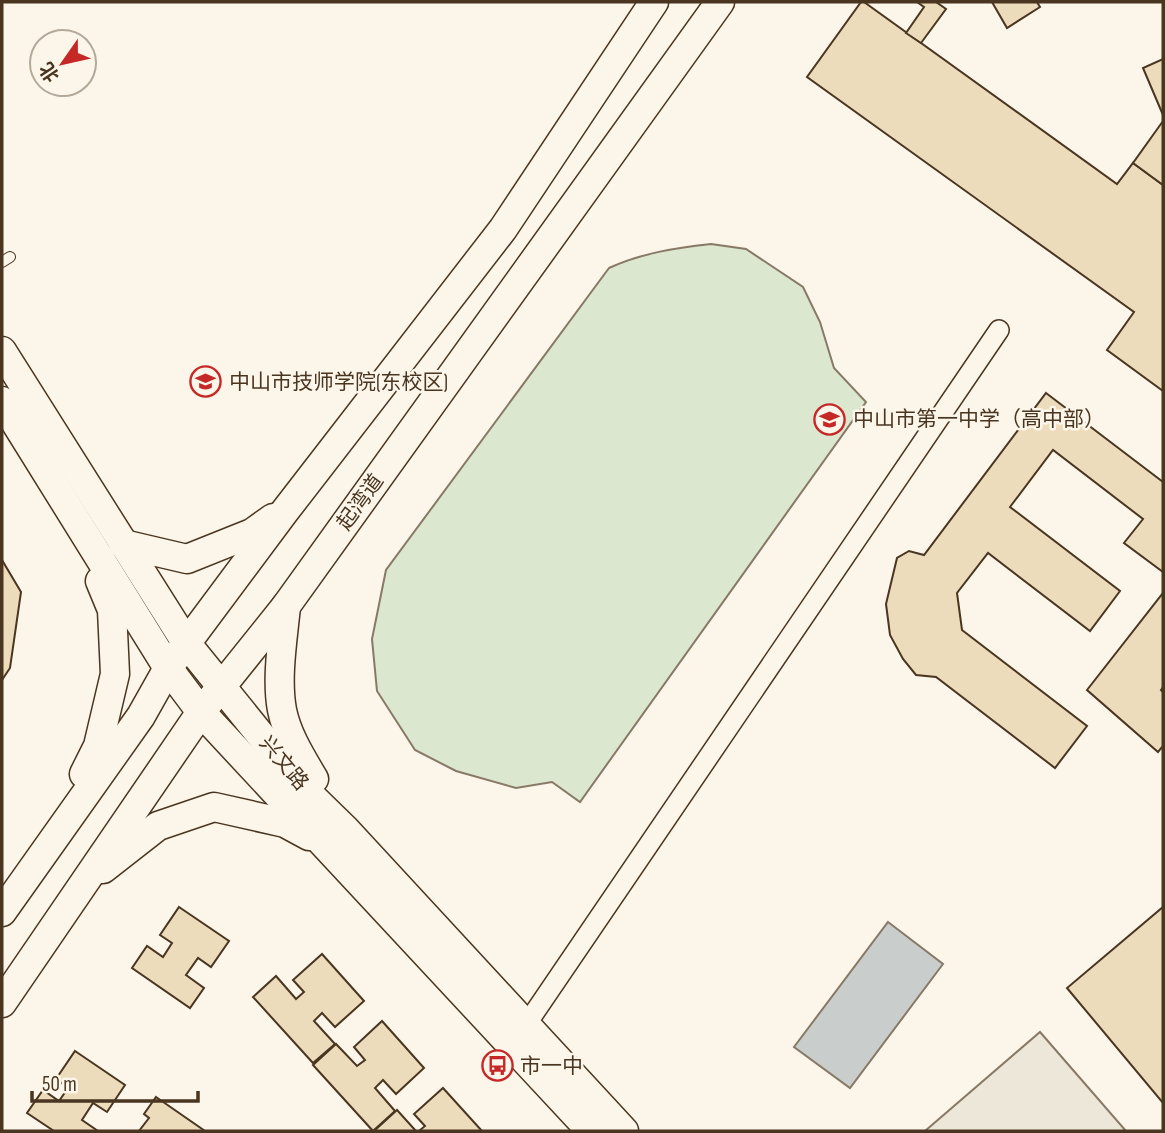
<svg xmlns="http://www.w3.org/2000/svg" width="1165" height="1133" font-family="'Sofia Sans Condensed','Noto Sans SC',sans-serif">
<rect width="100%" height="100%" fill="#fbf6e9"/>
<!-- green -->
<path fill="#dce7d0" stroke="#887966" stroke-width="2" d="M711,244L746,249L803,287L820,322L834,368L866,402L580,802L552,782L516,788L456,771L415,750L377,691L372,639L386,570L609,268C642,253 675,248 711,244Z"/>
<!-- parking -->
<path fill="#ede7d9" stroke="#887966" stroke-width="2" d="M1040,1032L1126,1131H925Z"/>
<!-- water -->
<path fill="#c9cecd" stroke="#887966" stroke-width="2" d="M888,922L943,964L850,1088L794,1047Z"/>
<!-- building -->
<g fill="#ecdcbc" stroke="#4a3520" stroke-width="2">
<path d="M861,2H864L1117,184L1133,163L1163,185V391L1107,350L1134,312L807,77Z"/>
<path d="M917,2H936L946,9L921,43L906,33L924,7Z"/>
<path d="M992,2H1037L1040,7L1007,28Z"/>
<path d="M1163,59V115L1143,68Z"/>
<path d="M1163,121V185L1133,163Z"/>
<path d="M1046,393L1163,482V572L1124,543L1143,519L1053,450L1010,507L1120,591L1090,631L988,553L957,593L962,630L1087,726L1055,768L936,677L916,675L903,659L890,635L886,604L897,558L909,551L924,555Z"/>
<path d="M2,560L21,592L10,668L2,680Z"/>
<path d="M1163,593V687L1161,690L1163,692V746L1158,752L1087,690Z"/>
<path d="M179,907L229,941L211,967L198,958L186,975L204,988L190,1008L132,968L147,946L163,957L172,943L160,935Z"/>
<path d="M1163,907V1103L1067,988Z"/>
<path d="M322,954L364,1001L335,1027L322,1013L314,1021L335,1044L313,1063L253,997L276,976L296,999L304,992L293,980Z"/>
<path d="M382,1021L424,1068L396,1094L383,1080L375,1088L395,1111L373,1131L313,1065L336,1044L357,1066L365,1060L354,1047Z"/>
<path d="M75,1051L125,1085L107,1112L93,1103L82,1120L98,1131H54L27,1113L43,1090L59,1101L68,1088L56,1079Z"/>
<path d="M443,1088L482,1131H419L425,1126L414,1114Z"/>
<path d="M156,1097L205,1131H139L149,1118L144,1114Z"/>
<path d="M397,1110L416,1131H374Z"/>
</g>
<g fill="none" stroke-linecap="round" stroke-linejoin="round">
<defs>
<path id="service" d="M2,262L10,257"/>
<path id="minor" d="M526,1025L999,330"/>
<g id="secondary">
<path d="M2,351L187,644L305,790L345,829L624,1131"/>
<path d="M2,401L168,668L201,712L591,1131"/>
<path d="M123,544L187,559L252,533L273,518"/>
<path d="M286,606C283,638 276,678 282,710C287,735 301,757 314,779"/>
<path d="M84,774L98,746L115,674L112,610L100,581"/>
<path d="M103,869L158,826L214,807L285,823L309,836"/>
<path d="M2,912L141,716L168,668L285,511L503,229L654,2"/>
<path d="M2,1003L201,712L286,606L720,2"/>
</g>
</defs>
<!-- service casing -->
<use href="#service" stroke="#4a3520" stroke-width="12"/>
<!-- minor casing -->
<use href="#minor" stroke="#4a3520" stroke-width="22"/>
<!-- secondary casing -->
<use href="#secondary" stroke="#4a3520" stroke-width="31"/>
<!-- service -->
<use href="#service" stroke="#fbf6e9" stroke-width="10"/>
<!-- minor -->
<use href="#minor" stroke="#fbf6e9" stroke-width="19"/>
<!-- secondary -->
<use href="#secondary" stroke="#fbf6e9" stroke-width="28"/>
</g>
<!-- icons -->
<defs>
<symbol id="university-ring" viewBox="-11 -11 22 22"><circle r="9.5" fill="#fbf6e9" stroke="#c62828" stroke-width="1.5"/><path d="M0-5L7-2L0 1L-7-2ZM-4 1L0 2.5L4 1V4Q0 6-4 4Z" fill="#c62828"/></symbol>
<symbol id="school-ring" viewBox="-11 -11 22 22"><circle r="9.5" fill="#fbf6e9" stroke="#c62828" stroke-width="1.5"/><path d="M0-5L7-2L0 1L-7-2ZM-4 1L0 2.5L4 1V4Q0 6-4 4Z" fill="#c62828"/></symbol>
<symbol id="bus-ring" viewBox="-11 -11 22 22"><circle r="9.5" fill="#fbf6e9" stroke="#c62828" stroke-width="1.5"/><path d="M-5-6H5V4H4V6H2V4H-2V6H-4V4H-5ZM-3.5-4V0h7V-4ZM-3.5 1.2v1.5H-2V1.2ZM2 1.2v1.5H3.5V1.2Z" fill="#c62828"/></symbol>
</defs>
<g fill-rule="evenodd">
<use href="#university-ring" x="188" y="364" width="35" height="35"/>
<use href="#school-ring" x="812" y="402" width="35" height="35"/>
<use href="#bus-ring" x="480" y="1048" width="35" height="35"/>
</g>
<g text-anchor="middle" stroke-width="5" stroke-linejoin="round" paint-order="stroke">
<!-- poi labels -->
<g font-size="21" fill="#4a3520" stroke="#fbf6e9" text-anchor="start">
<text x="229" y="389">中山市技师学院(东校区)</text>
<text x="853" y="426">中山市第一中学（高中部）</text>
<text x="520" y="1073">市一中</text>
</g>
<!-- street labels -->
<g font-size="21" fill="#4a3520" stroke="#fbf6e9">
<text transform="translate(360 502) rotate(-54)" y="7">起湾道</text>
<text transform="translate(284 763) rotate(50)" y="7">兴文路</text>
</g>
</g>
<!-- border -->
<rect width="1165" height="1133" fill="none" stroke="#4a3520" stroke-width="7"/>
<!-- north arrow -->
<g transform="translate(63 63) rotate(236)"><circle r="33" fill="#fbf6e9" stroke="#b4a999" stroke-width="2"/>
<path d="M0-5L12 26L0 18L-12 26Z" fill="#c62828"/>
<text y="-10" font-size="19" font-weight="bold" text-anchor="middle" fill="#4a3520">北</text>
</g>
<!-- scale -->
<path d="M32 1091v10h166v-10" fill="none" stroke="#4a3520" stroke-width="3.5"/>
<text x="42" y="1091" font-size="21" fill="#4a3520" stroke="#fbf6e9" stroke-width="5" paint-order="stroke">50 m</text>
</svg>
